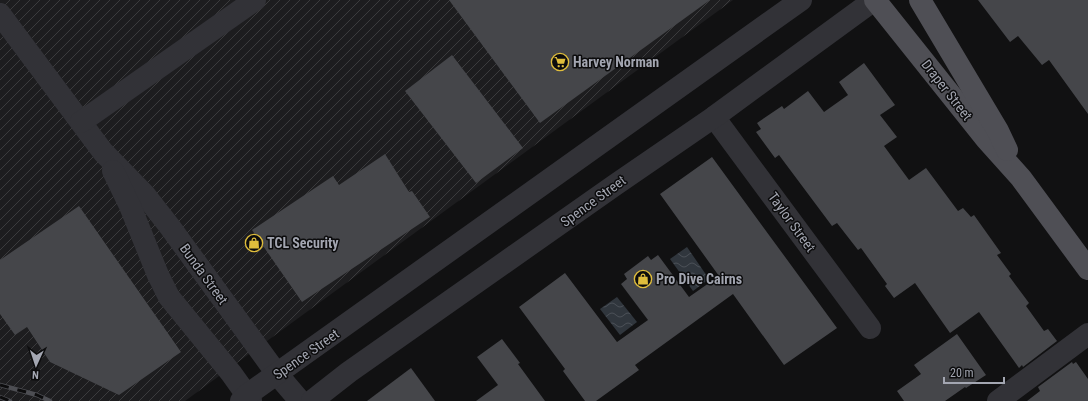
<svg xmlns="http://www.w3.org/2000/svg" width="1088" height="401" font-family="'Roboto Condensed',sans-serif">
<defs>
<pattern id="industrial-furrows" width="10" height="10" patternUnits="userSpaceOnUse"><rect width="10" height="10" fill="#1d1d1f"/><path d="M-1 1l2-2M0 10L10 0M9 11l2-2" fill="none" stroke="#3b3b3d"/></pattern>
<pattern id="water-waves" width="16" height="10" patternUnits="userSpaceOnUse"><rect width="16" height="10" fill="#30363d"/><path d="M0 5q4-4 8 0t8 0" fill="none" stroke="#4b5057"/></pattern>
</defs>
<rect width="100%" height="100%" fill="#111112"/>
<!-- industrial -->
<path fill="url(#industrial-furrows)" d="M0,0H733L185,401H0Z"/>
<!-- water -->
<g fill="url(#water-waves)">
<path d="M687,247L709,279L693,291L670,259Z"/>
<path d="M617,297L637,322L620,335L600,309Z"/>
</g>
<!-- building -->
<g fill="#45464a">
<path d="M449,0H710L540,123Z"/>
<path d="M978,0H1088V114L1049,60L1042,65L1018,36L1010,42Z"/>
<path d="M452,55L523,148L476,183L405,91Z"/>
<path d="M864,63L895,105L880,115L897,137L884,146L909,180L926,168L958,211L963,208L971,217L974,215L1001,253L997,255L1011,274L1009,276L1029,303L1026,306L1044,331L1048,329L1057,341L1023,367L1022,365L1019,368L979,312L950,333L915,283L894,298L885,286L887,284L861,248L858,250L837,223L832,226L779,155L775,158L756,132L761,129L757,123L782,106L784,109L808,91L824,112L848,95L839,82Z"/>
<path d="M385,154L409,192L412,191L430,217L302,302L252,230L333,176L339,185Z"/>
<path d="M712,157L837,328L784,365L733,294L635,365L639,370L596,401H585L563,371L565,369L519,307L565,273L617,342L648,320L621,284L627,279L624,274L648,256L651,260L658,255L689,297L719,276L660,194Z"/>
<path d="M79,206L181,352L119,395L50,362L27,327L15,335L0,314V260Z"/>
<path d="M957,334L986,375L966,388L965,387L945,401H904L897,391L921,374L914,365Z"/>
<path d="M502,339L520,363L518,364L545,401H476L498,385L477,357Z"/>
<path d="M1072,362L1073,364L1076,362L1088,379V401H1027L1040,391L1038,387Z"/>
<path d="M411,368L435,401H367Z"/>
</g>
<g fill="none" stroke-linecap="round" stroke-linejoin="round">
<!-- minor -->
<g stroke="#323237" stroke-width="22">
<path d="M0,14L103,152L145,195L170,227L277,374L300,401"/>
<path d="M714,117L870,328"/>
<path d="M81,122L255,0"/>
<path d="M113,171L130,206L158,275L169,297L231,373L251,401"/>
<path d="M241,401L247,395L801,0"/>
<path d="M312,401L349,372L615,185L714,117L874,0"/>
<path d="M998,401L1088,334"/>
</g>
<!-- major -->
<g stroke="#4f4f55" stroke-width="22">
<path d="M875,0L986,139L1021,178L1088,269"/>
<path d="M920,0L998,131L1007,150"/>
</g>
<defs>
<g id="rail">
<path d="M0,385L37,395L50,401"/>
<path d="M0,397L10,401"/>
</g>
</defs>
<!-- rail casing -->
<use href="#rail" stroke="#4d4e53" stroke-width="4.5"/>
<!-- rail -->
<use href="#rail" stroke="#0c0c0d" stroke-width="3" stroke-dasharray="9" stroke-linecap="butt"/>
</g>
<!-- icons -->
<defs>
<symbol id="supermarket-ring" viewBox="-11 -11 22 22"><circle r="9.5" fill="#0c0c0d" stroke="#dfbd3c" stroke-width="1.5"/><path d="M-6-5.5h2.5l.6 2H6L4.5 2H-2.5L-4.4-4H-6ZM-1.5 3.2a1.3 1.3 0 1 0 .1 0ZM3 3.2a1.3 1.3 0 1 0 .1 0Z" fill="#dfbd3c"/></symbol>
<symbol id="shop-ring" viewBox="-11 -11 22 22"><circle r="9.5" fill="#0c0c0d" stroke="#dfbd3c" stroke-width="1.5"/><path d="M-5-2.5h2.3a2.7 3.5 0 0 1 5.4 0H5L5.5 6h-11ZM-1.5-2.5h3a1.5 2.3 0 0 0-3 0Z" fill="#dfbd3c"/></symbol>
</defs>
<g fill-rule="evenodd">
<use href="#supermarket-ring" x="550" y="52" width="20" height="20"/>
<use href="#shop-ring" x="244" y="233" width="20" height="20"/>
<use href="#shop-ring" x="633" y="269" width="20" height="20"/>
</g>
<g text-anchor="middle" stroke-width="3" stroke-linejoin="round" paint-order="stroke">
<!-- poi labels -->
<g font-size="14" font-weight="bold" fill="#a3a6b1" stroke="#0c0c0d" text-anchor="start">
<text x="573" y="67">Harvey Norman</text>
<text x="267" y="248">TCL Security</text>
<text x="656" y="284">Pro Dive Cairns</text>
</g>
<!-- street labels -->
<g font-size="14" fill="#a3a6b1" stroke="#0c0c0d">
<text transform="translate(947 90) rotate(52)" y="5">Draper Street</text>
<text transform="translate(593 201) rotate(-36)" y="5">Spence Street</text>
<text transform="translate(792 222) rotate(54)" y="5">Taylor Street</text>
<text transform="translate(204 274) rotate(54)" y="5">Bunda Street</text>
<text transform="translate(306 354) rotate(-35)" y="5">Spence Street</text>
</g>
</g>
<!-- north arrow -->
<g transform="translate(36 365) rotate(183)" stroke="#0c0c0d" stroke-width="3" paint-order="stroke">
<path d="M0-3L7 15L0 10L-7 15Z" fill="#a3a6b1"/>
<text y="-6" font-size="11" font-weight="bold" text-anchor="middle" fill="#a3a6b1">N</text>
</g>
<!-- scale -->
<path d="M944 377v6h60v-6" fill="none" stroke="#a3a6b1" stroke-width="2"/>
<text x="950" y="377" font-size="12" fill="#a3a6b1" stroke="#0c0c0d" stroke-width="3" paint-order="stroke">20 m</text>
</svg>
